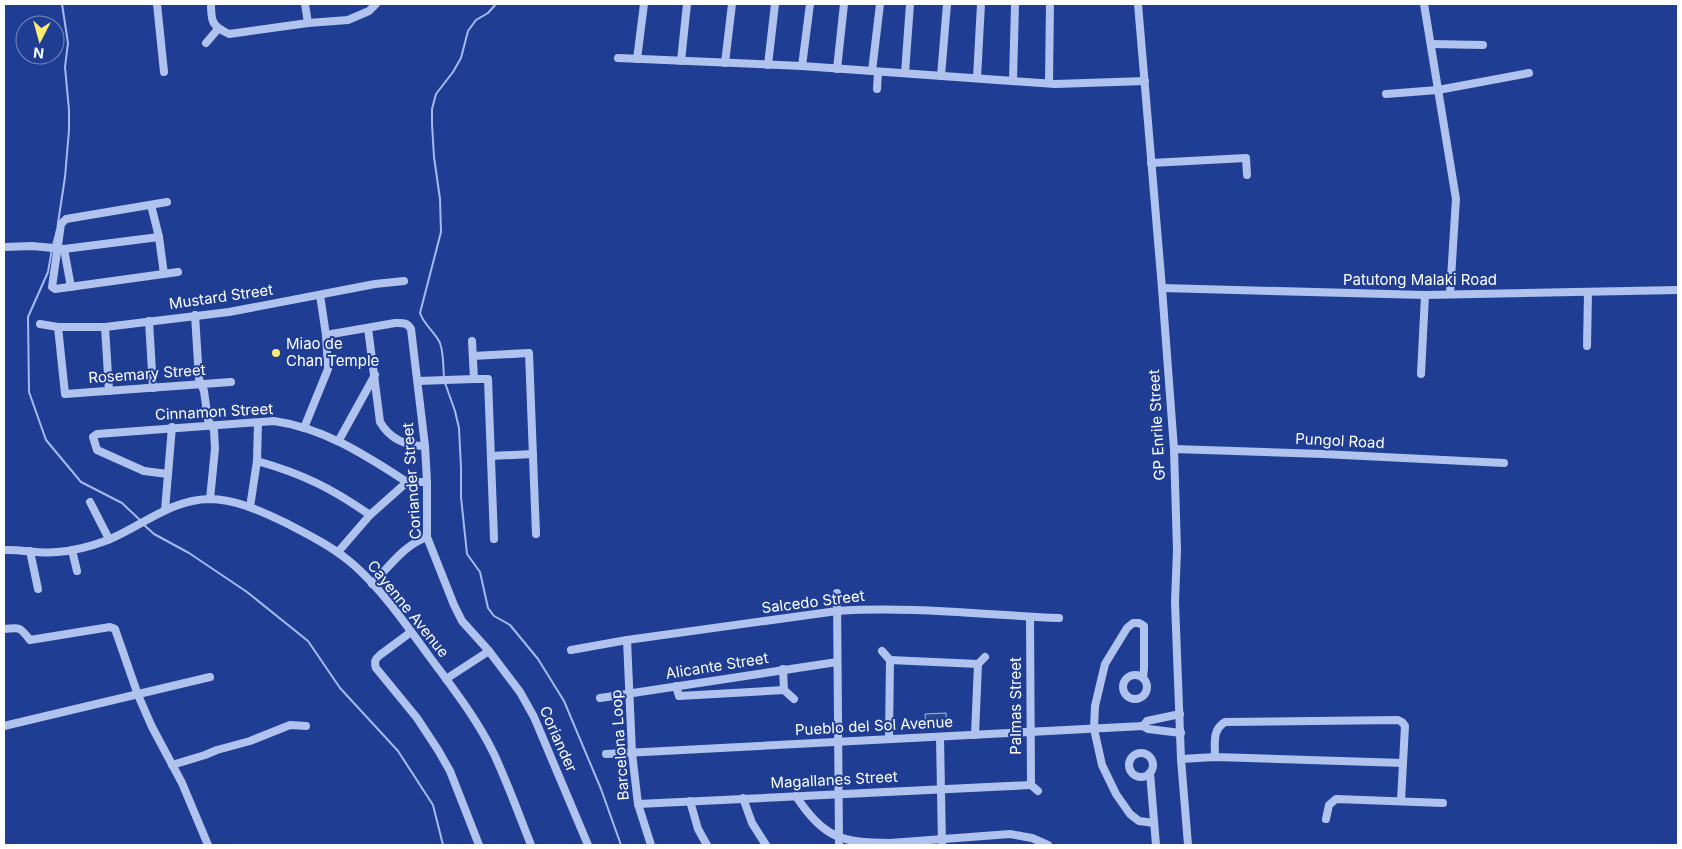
<svg xmlns="http://www.w3.org/2000/svg" width="1682" height="849" font-family="Inter,sans-serif">
<rect width="100%" height="100%" fill="#1f3e93"/>
<!-- water -->
<path fill="#304786" stroke="#a4baef" d="M946,713L947,725L926,726L925,714Z"/>
<g fill="none" stroke-linecap="round" stroke-linejoin="round">
<!-- stream -->
<g stroke="#a4baef" stroke-width="2">
<path d="M58,223L65,177L69,130V110L65,67L68,43L62,4"/>
<path d="M53,245L57,230"/>
<path d="M52,249L48,272L28,317L29,392L46,440L81,482L122,503L141,521"/>
<path d="M444,378C443,367 444,354 440,343C435,332 424,325 420,313L441,232L440,199L434,157L432,124V109L436,94L453,72L461,58L468,31L476,20L488,13L496,4"/>
<path d="M445,383L455,411L459,428L461,468V497L467,554L480,572L488,608L494,616L510,625L538,659L564,701L601,789L621,845"/>
<path d="M144,525L154,534L189,553L247,592L308,641L340,688L398,751L433,805L443,845"/>
</g>
<!-- minor -->
<g stroke="#b0c2ee" stroke-width="8">
<path d="M157,4L164,72"/>
<path d="M211,4C211,22 212,26 229,34L308,23L348,20L369,11L376,4"/>
<path d="M305,4L308,23"/>
<path d="M1138,4L1162,288L1174,449L1177,550L1175,602L1181,759L1188,845"/>
<path d="M1424,4L1456,199L1450,294"/>
<path d="M206,43L218,29"/>
<path d="M1431,44L1483,45"/>
<path d="M618,58L802,66L1055,84L1145,81"/>
<path d="M637,59L644,4"/>
<path d="M681,61L687,4"/>
<path d="M725,63L732,4"/>
<path d="M768,65L775,4"/>
<path d="M802,66L810,4"/>
<path d="M837,69L844,4"/>
<path d="M872,71L880,4"/>
<path d="M905,73L910,4"/>
<path d="M941,76L947,4"/>
<path d="M977,78L981,4"/>
<path d="M1013,81L1015,4"/>
<path d="M1049,83L1050,4"/>
<path d="M877,89L878,72"/>
<path d="M1386,94L1438,90L1529,73"/>
<path d="M1151,163L1246,158L1247,175"/>
<path d="M167,202L66,219L61,224L52,287L55,289L178,272"/>
<path d="M151,205L159,237L164,274"/>
<path d="M4,247L32,246L64,249L159,237"/>
<path d="M64,249L71,287"/>
<path d="M1162,288L1425,295L1678,290"/>
<path d="M195,315L199,379L204,391L208,420L214,430L215,449L210,499"/>
<path d="M149,321L153,388"/>
<path d="M40,324L58,327H105L229,312L375,284L404,281"/>
<path d="M58,327L65,394L231,382"/>
<path d="M105,327L109,391"/>
<path d="M368,328L380,422C390,439 405,446 425,446"/>
<path d="M326,335L395,323C402,323 407,322 411,329L425,446L427,482V537L454,605L462,621L489,651L520,692L534,717L588,845"/>
<path d="M1587,346L1588,293"/>
<path d="M473,356L529,353L536,534"/>
<path d="M1421,374L1425,295"/>
<path d="M474,379H488L494,539"/>
<path d="M418,381L474,379L472,341"/>
<path d="M304,428L328,369L326,335L320,295"/>
<path d="M339,440L375,375"/>
<path d="M1174,449L1323,454L1504,463"/>
<path d="M491,456L533,454"/>
<path d="M257,461C303,474 331,488 370,515"/>
<path d="M168,474L144,471L97,450L93,437L97,434L274,421C324,428 365,455 407,482"/>
<path d="M90,502L109,539"/>
<path d="M250,507L257,461L258,423"/>
<path d="M165,510L172,427"/>
<path d="M4,550C21,549 39,554 57,552C74,551 92,546 108,540C142,526 170,500 209,499C236,499 263,512 288,524C311,536 335,548 355,566C383,591 407,626 429,656C452,687 477,719 494,754C508,784 519,815 531,845"/>
<path d="M72,550L77,571"/>
<path d="M30,551L38,589"/>
<path d="M338,552L370,515L407,482H427"/>
<path d="M372,584C389,567 404,545 427,537"/>
<path d="M837,593L839,845"/>
<path d="M1030,617L1031,785L1038,791"/>
<path d="M4,629C20,627 20,627 30,640L110,627L115,629L138,695L152,727L182,783L208,845"/>
<path d="M411,632L380,655C375,659 374,662 376,668L417,718L438,750L450,771L479,845"/>
<path d="M627,640L632,753L638,804L651,845"/>
<path d="M571,650L627,640L837,611C911,606 985,615 1059,618"/>
<path d="M882,651L890,660"/>
<path d="M890,660L978,664"/>
<path d="M978,664L985,657"/>
<circle cx="1135" cy="687" r="12"/>
<path d="M1143,678L1144,668V626L1139,623H1133L1127,628L1105,664L1095,706L1094,729L1102,765L1116,794L1130,814L1139,821L1154,823"/>
<path d="M446,679L489,651"/>
<path d="M676,686L679,696L784,690L783,669"/>
<path d="M784,690L794,699"/>
<path d="M600,698L837,662"/>
<path d="M4,726L210,677"/>
<path d="M1143,726L1147,721L1180,714"/>
<path d="M975,735L978,664"/>
<path d="M940,737L942,845"/>
<path d="M889,739L890,660"/>
<circle cx="1141" cy="765" r="12"/>
<path d="M606,754L1143,726L1148,729L1181,733"/>
<path d="M1181,759L1215,757L1403,763L1405,726L1402,722L1398,720L1225,722C1212,730 1215,743 1215,757"/>
<path d="M172,765L205,755L217,750L250,741L290,725L306,726"/>
<path d="M1150,773L1156,845"/>
<path d="M796,796C823,838 842,843 890,843L1010,834L1032,838L1048,845"/>
<path d="M743,798L752,823L766,845"/>
<path d="M690,801L698,829L707,845"/>
<path d="M1401,801L1403,763"/>
<path d="M638,804L1031,785"/>
<path d="M1326,819L1329,805L1336,799L1443,803"/>
</g>
</g>
<!-- markers -->
<circle fill="#fceb70" stroke="#1f3e93" stroke-width="2" cx="276" cy="353" r="5"/>
<g text-anchor="middle" stroke-width="4" stroke-linejoin="round" paint-order="stroke">
<!-- street labels -->
<g font-size="15" fill="#fff" stroke="#1f3e93">
<text x="1420" y="285">Patutong Malaki Road</text>
<text transform="translate(221 297) rotate(-8)" y="5">Mustard Street</text>
<text transform="translate(147 374) rotate(-4)" y="5">Rosemary Street</text>
<text transform="translate(214 412) rotate(-3)" y="5">Cinnamon Street</text>
<text transform="translate(1157 425) rotate(-93)" y="5">GP Enrile Street</text>
<text transform="translate(1340 441) rotate(3)" y="5">Pungol Road</text>
<text transform="translate(412 481) rotate(-94)" y="5">Coriander Street</text>
<text transform="translate(813 602) rotate(-7)" y="5">Salcedo Street</text>
<text transform="translate(408 609) rotate(51)" y="5">Cayenne Avenue</text>
<text transform="translate(717 666) rotate(-9)" y="5">Alicante Street</text>
<text transform="translate(1016 706) rotate(-90)" y="5">Palmas Street</text>
<text transform="translate(874 726) rotate(-3)" y="5">Pueblo del Sol Avenue</text>
<text transform="translate(558 739) rotate(66)" y="5">Coriander</text>
<text transform="translate(620 745) rotate(-94)" y="5">Barcelona Loop</text>
<text transform="translate(834 780) rotate(-3)" y="5">Magallanes Street</text>
</g>
<!-- poi labels -->
<g font-size="15" fill="#fff" stroke="#1f3e93" text-anchor="start">
<text x="286" y="349">Miao de<tspan x="286" dy="17">Chan Temple</tspan></text>
</g>
</g>
<!-- border -->
<rect width="1682" height="849" fill="none" stroke="#ffffff" stroke-width="10"/>
<!-- north arrow -->
<g transform="translate(40 40) rotate(186)"><circle r="24" fill="#1f3e93" stroke="#798bbe"/>
<path d="M0-4L9 19L0 12L-9 19Z" fill="#fceb70"/>
<text y="-8" font-size="14" font-weight="bold" text-anchor="middle" fill="#ffffff">N</text>
</g>
</svg>
